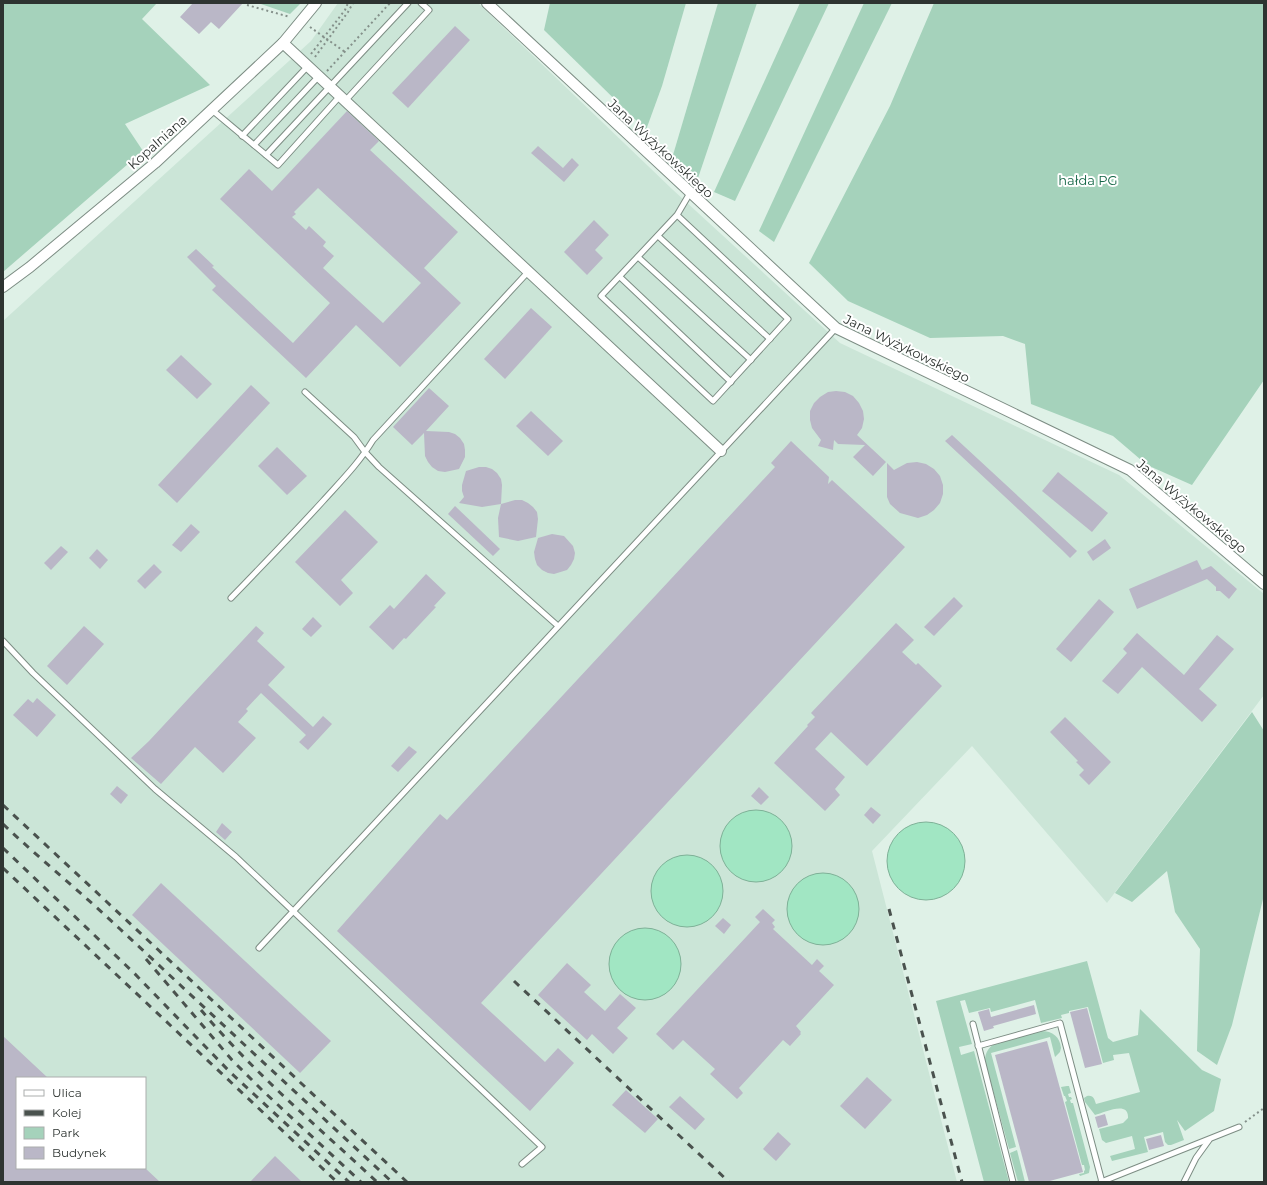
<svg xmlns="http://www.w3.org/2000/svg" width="1267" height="1185" font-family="Montserrat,sans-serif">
<rect width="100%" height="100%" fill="#dff1e7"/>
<!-- built -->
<path fill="#cbe5d7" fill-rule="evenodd" d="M338,3H478L672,189L840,343L1119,475L1264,594V695L1107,903L972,746L872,851L957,1182H3V321L311,41ZM17,1078H145V1168H17Z"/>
<!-- green -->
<g fill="#a5d2bb">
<path d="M3,3H157L142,19L210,85L125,124L143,151L3,272Z"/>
<path d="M258,3H301L290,14Z"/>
<path d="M550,3H686L662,86L646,130L544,30Z"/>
<path d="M718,3H757L697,181L673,155Z"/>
<path d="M800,3H829L735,201L714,192Z"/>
<path d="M864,3H892L774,242L759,231Z"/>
<path d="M934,3H1264V380L1192,485L1147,465L1113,436L1031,404L1025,344L1003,336L930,338L848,301L809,263L890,106Z"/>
<path d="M1252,712L1264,731V895L1232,1025L1217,1065L1197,1051L1200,949L1175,912L1167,871L1132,902L1115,893Z"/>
<path d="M1087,961L1108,1038L1113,1042L1138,1035L1140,1009L1202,1070L1221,1079L1214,1111L1185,1131L1177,1120L1184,1140L1171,1145H1168L1165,1142L1163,1132L1144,1137L1148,1152L1112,1161L1110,1156L1135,1149L1132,1136L1106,1143L1102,1140L1099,1129L1123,1123L1128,1118C1129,1100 1104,1113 1095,1115L1085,1102L1084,1098L1087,1096C1094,1095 1094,1099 1096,1104L1140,1092L1129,1053L1113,1055L1114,1060L1103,1063L1088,1007L1069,1011V1013L1061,1015L1062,1018L1041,1023L1035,1000L991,1012L990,1008L969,1013L965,1000L960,1001L972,1044L959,1047L961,1055L974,1051L1009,1182H984L936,1001Z"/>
<path d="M1041,1031C1053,1031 1060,1037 1061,1048L1060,1052L1055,1057L1050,1037L991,1053L1016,1147L1009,1149L985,1061C985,1055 987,1049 993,1045C1001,1040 1031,1034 1041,1031Z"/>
<path d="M1067,1086H1069L1071,1093L1068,1094L1069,1097H1071L1072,1099L1070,1100L1071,1103H1073L1090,1167L1089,1173L1080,1176L1079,1174L1084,1173V1171L1085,1170L1084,1165H1082L1065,1102L1067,1101L1065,1096H1064L1061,1087Z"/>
<path d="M1017,1150L1025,1182H1018L1010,1153Z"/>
</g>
<!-- water -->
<g fill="#a1e6c3" stroke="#7eb197">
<circle cx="756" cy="846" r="36"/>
<circle cx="926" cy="861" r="39"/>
<circle cx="687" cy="891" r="36"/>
<circle cx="823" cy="909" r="36"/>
<circle cx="645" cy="964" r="36"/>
</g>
<!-- building -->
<g fill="#bab7c7" fill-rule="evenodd">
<path d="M193,3H243L219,29L211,22L199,34L180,17Z"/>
<path d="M455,26L470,40L408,108L392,93Z"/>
<path d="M347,111L379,141L370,150L458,232L424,268L461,303L400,367L356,325L306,378L212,290L216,286L187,257L196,249L214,266L212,267L293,343L330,303L220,199L249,169L272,191ZM318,188L421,283L383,323L323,268L334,256L323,246L326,242L309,226L306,230L292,217L296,214L294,212Z"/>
<path d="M538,146L563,168L572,158L579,165L564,182L531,153Z"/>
<path d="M594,220L609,235L595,250L603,258L587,275L564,252Z"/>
<path d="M531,308L552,327L505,379L484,359Z"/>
<path d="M181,355L212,384L197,399L166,370Z"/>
<path d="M251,385L270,403L177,503L158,485Z"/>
<path d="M429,388L449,406L426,431L449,432L455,434L460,438L464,444L465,450V457L459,469L445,472L438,471L432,467L428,462L425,456L424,433L412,445L393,427Z"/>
<path d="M836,391L845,392L853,396L859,403L863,411L864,419L862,428L857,435L886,462L873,476L853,457L865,445L838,444L834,440L833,450L818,446L821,440L812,428L810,420V411L814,403L820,397L828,392Z"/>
<path d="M531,411L563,441L548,456L516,426Z"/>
<path d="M952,435L1060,535L1077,551L1070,558L1062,550L945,441Z"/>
<path d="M791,441L829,477L828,484L832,480L905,547L481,1003L545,1062L558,1048L574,1063L530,1111L337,931L440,814L447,820L775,467L771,463Z"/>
<path d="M277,447L307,476L287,495L258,466Z"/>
<path d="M917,462L926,464L934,469L940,476L943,485V494L940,503L934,510L927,515L918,518L900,513L890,504L887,497V463L894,470L907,463Z"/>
<path d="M479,467H486L492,469L497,473L501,479L502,485L501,504L482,507L459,503L464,497L462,491V485L466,471Z"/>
<path d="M1058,472L1108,513L1092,532L1042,491Z"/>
<path d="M515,500H522L528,503L533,507L537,512L538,519L536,537L518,541L499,537L498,518L501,504Z"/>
<path d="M455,506L500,549L493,556L448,514Z"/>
<path d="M345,510L378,542L341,580L353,593L340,606L295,562Z"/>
<path d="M191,524L200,532L181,552L172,545Z"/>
<path d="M552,534L564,536L573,546L575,553L574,559L571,565L567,570L554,574L548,573L542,570L537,565L535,559L534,552L538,538Z"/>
<path d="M1105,539L1111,548L1093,561L1087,552Z"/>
<path d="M61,546L68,552L51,570L44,563Z"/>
<path d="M97,549L108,560L100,569L89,558Z"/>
<path d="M1197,560L1202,570L1211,566L1237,589L1229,599L1220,591H1216V587L1207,579L1137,609L1129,589Z"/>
<path d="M154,564L162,572L145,589L137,581Z"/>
<path d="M426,574L446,593L434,606L436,607L406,639L404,638L393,650L369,627L390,605L394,609Z"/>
<path d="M954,597L963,606L934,636L924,627Z"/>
<path d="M1099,599L1114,612L1071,662L1056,649Z"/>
<path d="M313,617L322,626L311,637L302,629Z"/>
<path d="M896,623L914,640L902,652L916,665L918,663L942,686L867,766L831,732L815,749L845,777L835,789L840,795L825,811L774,763L808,726L807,725L815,717L811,713Z"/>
<path d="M84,626L104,644L67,685L47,666Z"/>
<path d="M256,626L264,633L257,641L285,667L268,685L313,727L323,716L332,724L308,750L299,742L306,735L261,693L246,709L248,711L238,722L256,738L223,773L195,747L161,784L131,758L149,741Z"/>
<path d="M1137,633L1184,675L1217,635L1234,649L1199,689L1217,705L1202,722L1142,667L1118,694L1102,681L1127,653L1123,649Z"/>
<path d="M37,698L56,715L37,737L13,715L28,699L33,703Z"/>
<path d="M1065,717L1111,762L1089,785L1079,775L1084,770L1076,762L1078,761L1050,732Z"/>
<path d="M409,746L417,752L398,772L391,766Z"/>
<path d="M117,786L128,795L121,804L110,794Z"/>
<path d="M759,787L769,797L761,805L751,796Z"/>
<path d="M871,807L881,815L873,824L864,815Z"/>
<path d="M222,823L232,832L225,840L216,832Z"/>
<path d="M161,883L331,1041L300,1073L132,915Z"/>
<path d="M763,909L775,920L772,923L775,927L773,929L812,965L817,959L824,966L819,971L834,985L796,1026L801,1032L800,1033L801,1034L790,1046L783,1040L739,1088L743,1093L737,1099L710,1074L715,1069L683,1040L673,1050L656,1034L760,922L755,917Z"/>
<path d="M723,918L731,925L724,934L715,926Z"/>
<path d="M567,963L591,985L584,992L605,1011L620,994L636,1008L617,1028L628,1038L613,1054L592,1034L587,1040L538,995Z"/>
<path d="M1034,1005L1036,1014L993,1026L994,1028L984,1031L978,1012L989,1009L991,1017Z"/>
<path d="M1087,1008L1102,1064L1085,1068L1070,1012Z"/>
<path d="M3,1036L48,1078H17V1168H145L160,1182H3Z"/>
<path d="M1047,1041L1083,1172L1046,1182H1029L995,1055Z"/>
<path d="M867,1077L892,1100L865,1129L840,1106Z"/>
<path d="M626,1090L658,1119L645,1133L612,1105Z"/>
<path d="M680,1096L705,1119L695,1130L669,1107Z"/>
<path d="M1105,1114L1108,1125L1098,1128L1095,1117Z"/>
<path d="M778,1132L791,1144L776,1161L763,1149Z"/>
<path d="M1161,1135L1164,1146L1149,1150L1146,1139Z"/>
<path d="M275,1156L302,1182H250Z"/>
</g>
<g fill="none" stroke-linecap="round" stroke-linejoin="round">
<defs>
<g id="service">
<path d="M345,101L429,10L421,3"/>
<path d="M212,110L278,165L340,96"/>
<path d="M242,136L308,66"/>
<path d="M254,145L319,76"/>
<path d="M266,155L408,3"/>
<path d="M677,215L788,319L713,401L601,296L677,215L690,193"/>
<path d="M658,236L770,339"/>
<path d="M638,257L751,360"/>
<path d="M620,277L731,382"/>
<path d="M305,392L354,437L365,452L379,467L558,626"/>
<path d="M231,598C262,566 293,534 323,501C341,481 359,463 373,440L528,272"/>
<path d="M3,641L33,673L155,789L236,857L542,1147L522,1164"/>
<path d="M259,948L836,328"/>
<path d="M973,1024L1013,1182"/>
<path d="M978,1046L1060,1023L1102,1182"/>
<path d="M1101,1182L1239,1127"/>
<path d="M1184,1182L1196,1158L1209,1140"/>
</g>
<g id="minor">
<path d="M487,3L836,328L1130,470L1264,584"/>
<path d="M283,43L721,451"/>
<path d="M3,287L30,267L155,163L283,43L316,3"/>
</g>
</defs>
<!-- service casing -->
<use href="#service" stroke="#7d8d84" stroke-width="7"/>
<!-- minor casing -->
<use href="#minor" stroke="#7d8d84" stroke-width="12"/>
<!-- path -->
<g stroke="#84908a" stroke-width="2" stroke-dasharray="2 3" stroke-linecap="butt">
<path d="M247,5L290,17"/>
<path d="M310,27L345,52"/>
<path d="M311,54L345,10L348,3"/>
<path d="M315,57L348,12L353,3"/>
<path d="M327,71L390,3"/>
<path d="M1245,1122L1264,1108"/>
</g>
<!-- service -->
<use href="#service" stroke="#fff" stroke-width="5"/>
<!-- minor -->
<use href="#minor" stroke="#fff" stroke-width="10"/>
<!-- rail -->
<g stroke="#4a524e" stroke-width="3" stroke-dasharray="7 7" stroke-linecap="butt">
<path d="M3,805L407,1182"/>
<path d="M3,824C41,860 82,893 120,929L392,1182"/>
<path d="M3,848L134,973L230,1072L349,1182"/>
<path d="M3,868L337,1182"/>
<path d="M889,909L962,1182"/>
<path d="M146,959L232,1060L263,1091L361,1182"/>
<path d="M514,981L729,1182"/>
<path d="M201,1010C254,1073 317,1126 377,1182"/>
</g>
</g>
<g text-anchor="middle" stroke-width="4" stroke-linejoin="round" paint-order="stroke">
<!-- street labels -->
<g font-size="13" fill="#2e3431" stroke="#fff">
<text transform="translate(157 142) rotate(-42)" y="5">Kopalniana</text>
<text transform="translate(661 148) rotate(43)" y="5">Jana Wyżykowskiego</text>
<text transform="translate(907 348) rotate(26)" y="5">Jana Wyżykowskiego</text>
<text transform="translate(1192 506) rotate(40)" y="5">Jana Wyżykowskiego</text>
</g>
<!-- park labels -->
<g font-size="13" fill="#146646" stroke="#fff">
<text x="1088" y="185">hałda PG</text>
</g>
</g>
<!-- border -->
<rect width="1267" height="1185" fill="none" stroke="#2e3431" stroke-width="8"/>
<!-- legend -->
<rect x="16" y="1077" width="130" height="92" fill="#ffffff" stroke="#abaead"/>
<rect x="24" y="1090" width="20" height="6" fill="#ffffff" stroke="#abaead"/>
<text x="52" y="1097" font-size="12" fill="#2e3431">Ulica</text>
<rect x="24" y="1110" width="20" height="6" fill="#4a524e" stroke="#abaead"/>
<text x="52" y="1117" font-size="12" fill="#2e3431">Kolej</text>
<rect x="24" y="1127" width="20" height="12" fill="#a5d2bb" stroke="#abaead"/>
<text x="52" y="1137" font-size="12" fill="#2e3431">Park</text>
<rect x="24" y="1147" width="20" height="12" fill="#bab7c7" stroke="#abaead"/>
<text x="52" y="1157" font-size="12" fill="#2e3431">Budynek</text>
</svg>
